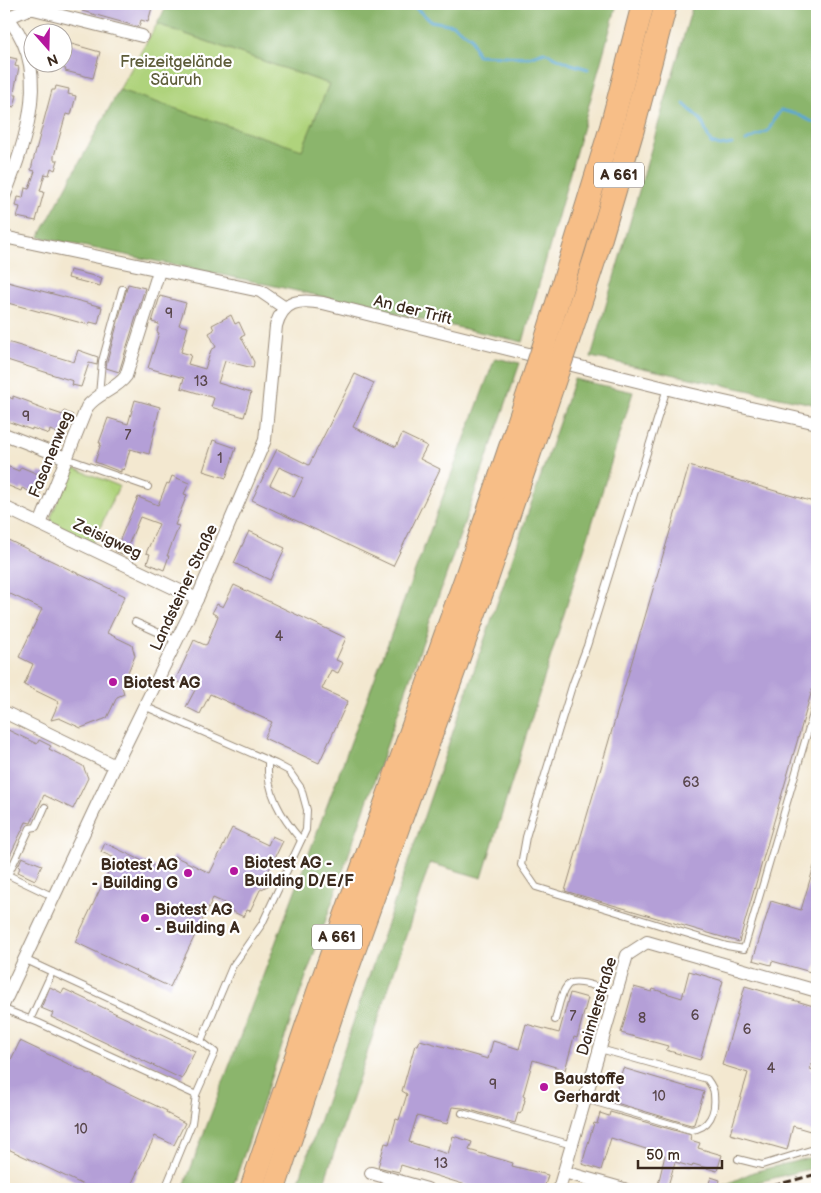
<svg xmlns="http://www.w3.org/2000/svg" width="821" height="1193" font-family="'Balsamiq Sans',sans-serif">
<rect width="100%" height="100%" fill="#fff"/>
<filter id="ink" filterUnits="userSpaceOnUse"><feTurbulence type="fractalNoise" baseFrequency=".02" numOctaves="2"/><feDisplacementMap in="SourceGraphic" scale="10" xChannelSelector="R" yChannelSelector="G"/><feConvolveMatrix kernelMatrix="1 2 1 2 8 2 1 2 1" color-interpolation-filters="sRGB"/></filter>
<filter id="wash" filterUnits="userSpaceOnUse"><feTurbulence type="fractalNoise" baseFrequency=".0096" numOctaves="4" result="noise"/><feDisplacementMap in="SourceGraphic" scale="20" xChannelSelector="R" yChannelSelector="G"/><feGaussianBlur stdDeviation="1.12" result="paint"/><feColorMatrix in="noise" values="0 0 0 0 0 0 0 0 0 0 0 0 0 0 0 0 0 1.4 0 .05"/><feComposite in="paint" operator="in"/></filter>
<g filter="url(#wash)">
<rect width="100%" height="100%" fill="#f3e8d0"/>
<!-- green -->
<g fill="#afd37c" stroke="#757e4d">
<path d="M157,24L329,84L302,151L119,90Z"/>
<path d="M72,467L119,486L93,543L52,524L51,517Z"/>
</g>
<!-- forest -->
<g fill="#8bb56c" stroke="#637045">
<path d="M168,4H617L523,342L266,284L39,237L119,90L302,150L329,84L157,24Z"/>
<path d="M693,4H817V405L591,357Z"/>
<path d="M495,358L520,363L232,1189H183Z"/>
<path d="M574,379L633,392L482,878L430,863L322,1189H296Z"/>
<path d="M817,1156V1167L754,1183L741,1189H716L753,1172Z"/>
</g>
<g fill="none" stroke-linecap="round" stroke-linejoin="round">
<!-- stream -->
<g stroke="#5ba8d4" stroke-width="3">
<path d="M411,4L431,21L453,25L471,37L477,55L529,57L544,52L571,64L588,69"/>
<path d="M684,104L701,120L711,143L720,146L732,144"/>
<path d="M746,141L769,130L773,121L781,110L796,114L817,124"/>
</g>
</g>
<g id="blocks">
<!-- building -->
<g fill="#b49fd7" fill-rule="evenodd">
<path d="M84,4H153L148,22L141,20L139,27L82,11Z"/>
<path d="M68,43L100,52L93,78L65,71L66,69L61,68Z"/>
<path d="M4,56L17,59L15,66L19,67L15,87L14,95H17L14,107L4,104Z"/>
<path d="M56,86L69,89L68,94L76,96L71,115L66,114L54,156V160H58L55,170L51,168L49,175L45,174L40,191L44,192L36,221L17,217L20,207L16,206L18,197L23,198L25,188L29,189L35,171L31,170L33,161L52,90H55Z"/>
<path d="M70,270L102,278L100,286L68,278Z"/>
<path d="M4,281L102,307L98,324L90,322L89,325L4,302Z"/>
<path d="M128,284L145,288L119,372L106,368L107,362Z"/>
<path d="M160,296L186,303L179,325L188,327L181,352L191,355L188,364L205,369L211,350L216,347L209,333L214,330L212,325L231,315L235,324L239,322L245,335L241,337L254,362L253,368L225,361L218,383L251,393L244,417L211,407L214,398L181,388L184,378L148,368L159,333L157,332L159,324L152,322Z"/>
<path d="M4,341L74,362L78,350L98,357L97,365L89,363L81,387L72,385L73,381L4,359Z"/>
<path d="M355,374L374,383L353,427L396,447L402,434L427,446L420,459L440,469L393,566L252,500L277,449L309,465ZM279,467L303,478L294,497L270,485Z"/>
<path d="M4,395L13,399V396L32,403V405L48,411V410L63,415L64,411L73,415L64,436L50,430L49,434L32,428V430L4,420Z"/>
<path d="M135,400L160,407L149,454L130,449L124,470L121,469V472L95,462L101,443H99L108,418L128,424Z"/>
<path d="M213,440L236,448L226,478L203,471Z"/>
<path d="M4,465L19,471L21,467L38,474L39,471L48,475L39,496L22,488L21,491L4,484Z"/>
<path d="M689,466L817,503V673L739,942L565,891Z"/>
<path d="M172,476L189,483L184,494L187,495L175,525L179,526L167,556H169L164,570L147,563L150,554L146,553L159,524L140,517L124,555L115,551L138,497L158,505L167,483L169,484Z"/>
<path d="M249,531L285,548L270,580L234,563Z"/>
<path d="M4,538L125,596L107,633L132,645L135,656L122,686L124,694L117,697L107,718L81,728L59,718L51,720L59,702L24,685L33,664L19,657L42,609L4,591Z"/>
<path d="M234,585L346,638L336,660L343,663L338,673L331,670L322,689L348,701L319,763L264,738L272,722L210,694L200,714L186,707L195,690L175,681L194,640L205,645L207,644L218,616L212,613L217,604L223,607Z"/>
<path d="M4,728L37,744L39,740L51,746L49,749L83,766L88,778L73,809L44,795L31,823L26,822L4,868Z"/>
<path d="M232,828L268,845L272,836L283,841L267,874L270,878L269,885L260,890L250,911L247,910L244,917L229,910L231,906L213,898L170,987L75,942L115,858L101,852L105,843L166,872L174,856L210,873Z"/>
<path d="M22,857L42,865L35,880L18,872L20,868L18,866Z"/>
<path d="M815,863H817V962L814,973L772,961L771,965L753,960L771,901L801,910Z"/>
<path d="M689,971L723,981L700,1060L666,1050L668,1046L621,1033L634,987L652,992L653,989L682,998Z"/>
<path d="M745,986L817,1007V1045L810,1069L817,1071V1133L793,1126L787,1150L730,1134L748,1073L722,1065Z"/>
<path d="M50,987L62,993L64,989L195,1051L182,1079L51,1017L53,1013L41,1008Z"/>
<path d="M570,993L588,998L577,1038L574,1037L565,1070L533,1060L523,1096L525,1097L524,1100H525L522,1111L520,1114L518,1113L515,1123L463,1108L452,1107L447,1124L417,1116L409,1142L448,1154L453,1136L472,1142L469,1150L513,1163L512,1166L548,1175L544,1189H479L401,1165L399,1172L378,1167L385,1143L389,1144L396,1119L399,1120L407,1094L402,1091L415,1045H418L420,1040L488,1059L493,1041L519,1049L526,1024L559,1033Z"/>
<path d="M20,1041L167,1111L166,1113L185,1123L174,1145L155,1136L129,1189H92L4,1147V1074Z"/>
<path d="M623,1068L704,1092L694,1124L691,1125L613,1102Z"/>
<path d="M610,1112L691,1135L690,1140L700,1143L698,1148L722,1155L717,1171L693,1164L692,1167L675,1162L667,1189H657L665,1155L611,1138L601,1170L582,1164L594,1123L597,1124L600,1113L609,1116Z"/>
<path d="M711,1177L720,1180L718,1188L708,1186Z"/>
</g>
</g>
</g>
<g filter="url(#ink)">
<use href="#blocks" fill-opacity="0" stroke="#978977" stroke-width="1"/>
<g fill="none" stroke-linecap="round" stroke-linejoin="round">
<defs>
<g id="lane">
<path d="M667,388L587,646L573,683L526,837L521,865L536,887L727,946L744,949L817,700"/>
<path d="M99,395L102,361L122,289"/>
<path d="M66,458L148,487"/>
<path d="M135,622L177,641"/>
<path d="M144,706L276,764L289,771L301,788L307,810L306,830L262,924L232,967L201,1041"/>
<path d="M268,761C266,792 281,817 301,840"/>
<path d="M4,873L54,897"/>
<path d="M8,875L30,828L36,827L45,807"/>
<path d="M4,1009L39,1023L196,1095L215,1052L201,1041L24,959"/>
<path d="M30,1020L52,972"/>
<path d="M555,1020C558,1010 560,994 567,986C574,976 605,990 616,993"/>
<path d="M585,1099L691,1130C710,1128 716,1112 714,1094C714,1089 710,1083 707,1079L600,1049"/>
<path d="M462,1113L572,1145"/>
<path d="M738,1159L762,1165L817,1148"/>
<path d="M165,1189L192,1123L196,1095"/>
</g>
<g id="street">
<path d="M4,14C54,65 26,140 4,197"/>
<path d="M7,18L28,9H34L142,36"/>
<path d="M4,237L260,291L285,308"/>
<path d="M4,434L66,458"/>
<path d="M4,507L197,599"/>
<path d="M40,524L87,407C97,393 116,390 126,376L159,271"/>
<path d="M4,712L115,766"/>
<path d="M4,1003L115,766L197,599L265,440L276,326C283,300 299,299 323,303L689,394L817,423"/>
<path d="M564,1172L624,1189"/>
<path d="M371,1173L427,1189"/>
<path d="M559,1189L627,955L647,942L817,991"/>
</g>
<g id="highway">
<path d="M546,339L611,127L643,4"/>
<path d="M567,344L595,258L633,129L666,4"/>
<path d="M251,1189L318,992L466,577L532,382"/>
<path d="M274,1189L339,993L488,576L552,388"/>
</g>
</defs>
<!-- lane casing -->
<use href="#lane" stroke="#978977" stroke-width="8"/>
<!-- street casing -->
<use href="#street" stroke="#978977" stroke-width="14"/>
<!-- highway casing -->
<use href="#highway" stroke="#978977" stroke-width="24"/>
<!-- lane -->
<use href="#lane" stroke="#fff" stroke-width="6"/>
<!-- street -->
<use href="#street" stroke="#fff" stroke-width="12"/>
<!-- highway -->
<use href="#highway" stroke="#f7be87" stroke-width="22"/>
<!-- rail -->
<path stroke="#3b2a1e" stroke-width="3" stroke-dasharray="8 4" stroke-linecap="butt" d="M761,1189L817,1174"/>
<defs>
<g id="highway-bridge">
<path d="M532,382L546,339"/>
<path d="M552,388L567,344"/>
</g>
</defs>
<!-- highway-bridge casing -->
<use href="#highway-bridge" stroke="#978977" stroke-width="24" stroke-linecap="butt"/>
<!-- highway-bridge -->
<use href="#highway-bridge" stroke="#f7be87" stroke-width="22"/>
</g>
</g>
<!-- markers -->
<g fill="#b5179e" stroke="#fff" stroke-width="2">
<circle cx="113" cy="682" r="5"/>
<circle cx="234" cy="871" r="5"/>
<circle cx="188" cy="873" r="5"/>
<circle cx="145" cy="918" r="5"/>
<circle cx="544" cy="1087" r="5"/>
</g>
<g text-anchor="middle" stroke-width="4.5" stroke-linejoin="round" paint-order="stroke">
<!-- number labels -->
<g font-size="14" fill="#59474c">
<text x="169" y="318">9</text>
<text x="201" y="386">13</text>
<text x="26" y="421">9</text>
<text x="128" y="440">7</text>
<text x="220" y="463">1</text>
<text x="279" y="641">4</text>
<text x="691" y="787">63</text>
<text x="695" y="1020">6</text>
<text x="573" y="1021">7</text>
<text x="642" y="1023">8</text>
<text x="747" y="1034">6</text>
<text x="771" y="1073">4</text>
<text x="493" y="1089">9</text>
<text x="659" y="1101">10</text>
<text x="81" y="1134">10</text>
<text x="441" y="1168">13</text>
</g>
<!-- shield labels -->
<g fill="#fff" stroke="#766a62" stroke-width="1">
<rect x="594" y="162.5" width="50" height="25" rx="4"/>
<rect x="312" y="924.5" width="50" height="25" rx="4"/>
</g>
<g font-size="15" font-weight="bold" fill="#3b2a1e">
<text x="619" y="180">A 661</text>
<text x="337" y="942">A 661</text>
</g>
<!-- park labels -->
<g font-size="16" fill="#5e5d3a" stroke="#fff">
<text x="176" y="67">Freizeitgelände<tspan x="176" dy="18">Säuruh</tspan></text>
</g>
<!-- street labels -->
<g font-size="16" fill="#3b2a1e" stroke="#fff">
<text transform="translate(413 309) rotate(14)" y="6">An der Trift</text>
<text transform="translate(50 454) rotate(-68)" y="6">Fasanenweg</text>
<text transform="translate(108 538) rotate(25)" y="6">Zeisigweg</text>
<text transform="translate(183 587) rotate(-65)" y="6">Landsteiner Straße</text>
<text transform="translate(596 1006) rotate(-73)" y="6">Daimlerstraße</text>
</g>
<!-- poi labels -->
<g font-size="16" font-weight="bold" fill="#3b2a1e" stroke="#fff" text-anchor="start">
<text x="123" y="688">Biotest AG</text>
<text x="244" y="868">Biotest AG -<tspan x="244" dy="18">Building D/E/F</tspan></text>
<text x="178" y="870" text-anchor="end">Biotest AG<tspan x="178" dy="18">- Building G</tspan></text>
<text x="155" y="915">Biotest AG<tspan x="155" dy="18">- Building A</tspan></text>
<text x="554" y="1084">Baustoffe<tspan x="554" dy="18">Gerhardt</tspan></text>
</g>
</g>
<!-- margin -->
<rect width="821" height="1193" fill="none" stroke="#fff" stroke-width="20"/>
<!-- north arrow -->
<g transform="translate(48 48) rotate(160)"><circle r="24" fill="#ffffff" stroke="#b1aaa5"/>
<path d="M0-4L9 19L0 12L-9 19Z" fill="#b5179e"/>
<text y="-8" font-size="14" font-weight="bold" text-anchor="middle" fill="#3b2a1e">N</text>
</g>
<!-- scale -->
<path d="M638 1160v8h84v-8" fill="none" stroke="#3b2a1e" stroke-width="2.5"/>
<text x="646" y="1160" font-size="15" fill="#3b2a1e" stroke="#ffffff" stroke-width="4" paint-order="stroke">50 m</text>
</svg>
